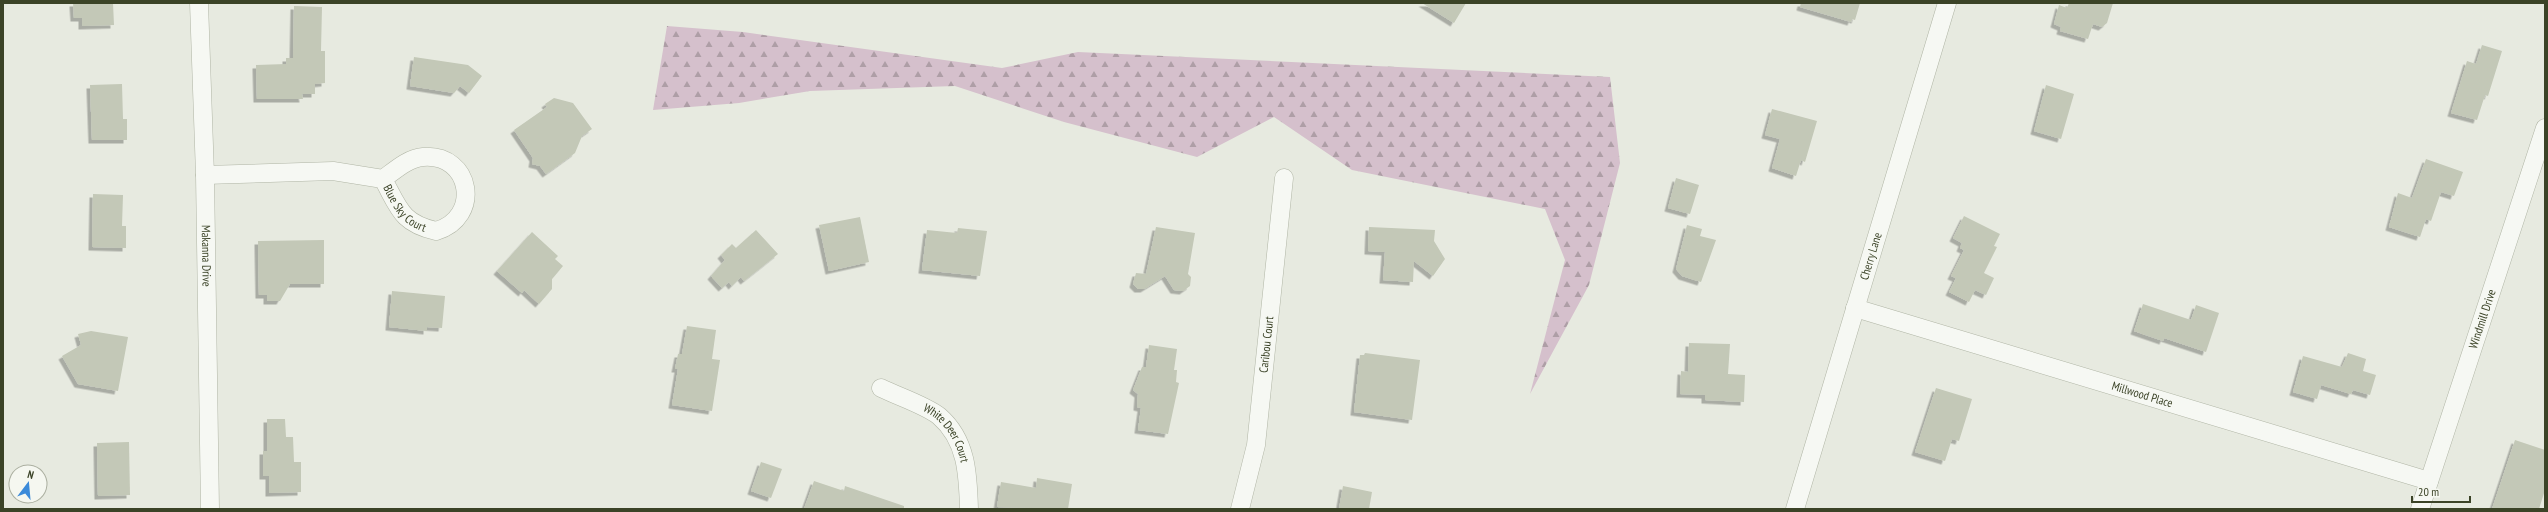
<svg xmlns="http://www.w3.org/2000/svg" width="2548" height="512" font-family="'PT Sans Narrow',sans-serif">
<defs>
<pattern id="forest-firs" width="22" height="20" patternUnits="userSpaceOnUse"><rect width="22" height="20" fill="#d5c0cc"/><path d="M5 1l3.5 6h-7zM16 11l3.5 6h-7z" fill="#ae9ea6"/></pattern>
<filter id="shadow"><feDropShadow dx="-3.5" dy="3.5" stdDeviation="0" flood-color="#0004"/></filter>
</defs>
<rect width="100%" height="100%" fill="#e7eae0"/>
<!-- forest -->
<path fill="url(#forest-firs)" d="M667,26L743,32L1002,68L1078,52L1610,77L1620,163L1589,285L1530,394L1565,260L1545,209L1352,170L1274,117L1197,157L1064,122L955,86L810,91L739,103L653,110Z"/>
<!-- building -->
<g fill="#c3c8b7" filter="url(#shadow)">
<path d="M73,3H113L114,25L82,26V18H74Z"/>
<path d="M1422,3H1466L1454,23Z"/>
<path d="M1801,3H1860L1855,20L1852,19L1851,22L1800,7Z"/>
<path d="M2069,3H2113L2107,23L2102,27L2093,24L2088,39L2060,31L2061,27L2054,24L2059,5L2067,8Z"/>
<path d="M294,6L322,7L321,51H325V83L315,84V94H302L303,99H257L256,65L286,64V58H293Z"/>
<path d="M2482,45L2502,51L2488,96L2485,95L2477,120L2451,113L2467,61L2476,64Z"/>
<path d="M414,57L468,65L482,76L469,93L460,86L454,93L410,86Z"/>
<path d="M122,84L123,119H127V140H92L90,85Z"/>
<path d="M2046,85L2074,94L2061,139L2034,131Z"/>
<path d="M554,98L573,103L592,129L582,136L575,153L546,174L540,166L532,164L533,158L514,130L547,107L545,104Z"/>
<path d="M1772,109L1817,121L1805,162L1801,160L1796,176L1772,168L1780,139L1765,135Z"/>
<path d="M2426,159L2463,172L2454,196L2441,192L2431,221L2426,219L2420,237L2389,227L2398,193L2412,198Z"/>
<path d="M1676,178L1699,185L1690,214L1668,208Z"/>
<path d="M93,194L123,195L122,226H126V248L92,247Z"/>
<path d="M1964,216L2000,234L1994,246L1997,247L1984,273L1994,278L1986,295L1975,290L1969,302L1949,292L1956,278L1951,276L1964,250L1960,248L1962,243L1953,238Z"/>
<path d="M860,217L869,262L829,271L819,225Z"/>
<path d="M1687,225L1702,229L1700,236L1716,240L1701,282L1682,276L1676,269Z"/>
<path d="M1156,227L1195,233L1188,274L1191,277L1190,286L1183,291L1174,290L1165,276L1144,289H1138L1133,284L1136,273L1146,274Z"/>
<path d="M1369,227L1435,230L1434,241L1445,259L1433,276L1414,261L1413,282L1383,280L1385,252L1368,251Z"/>
<path d="M958,228L987,231L980,276L922,270L927,230L957,233Z"/>
<path d="M756,230L778,254L744,281L741,277L732,286L729,282L722,288L711,276L725,260L721,255L732,244L736,248Z"/>
<path d="M532,232L558,256L555,259L563,266L552,279V289L539,304L524,290L522,293L497,271Z"/>
<path d="M324,240V284H290L280,301H267V295H259L258,241Z"/>
<path d="M392,291L445,296L442,328L427,327V331L389,327Z"/>
<path d="M2143,304L2191,320L2196,305L2219,313L2206,352L2164,338L2163,341L2134,331Z"/>
<path d="M687,326L716,330L712,359L720,360L712,411L672,405L678,369H675L678,354H682Z"/>
<path d="M91,331L128,337L118,391L78,384L62,356L81,345L78,334Z"/>
<path d="M1689,343L1730,344L1728,374L1745,375L1744,402L1705,400V395L1680,394L1681,371L1688,372Z"/>
<path d="M1149,345L1177,349L1174,370H1177L1176,382L1179,383L1168,434L1138,430L1141,408L1137,407L1138,394L1133,390L1142,367H1146Z"/>
<path d="M1365,353L1420,360L1412,420L1354,412L1360,355H1364Z"/>
<path d="M2348,353L2366,359L2363,371L2376,375L2370,395L2353,390L2351,394L2321,385L2317,399L2293,392L2303,356L2342,367Z"/>
<path d="M1936,388L1972,399L1959,441L1952,439L1945,461L1915,452Z"/>
<path d="M267,419H285L286,437H293L294,462H301V492L269,493V476H263V451H267Z"/>
<path d="M2515,440L2545,450V490L2539,509H2492Z"/>
<path d="M129,442L130,495L98,496L97,443Z"/>
<path d="M761,462L782,469L771,498L751,491Z"/>
<path d="M1037,478L1072,484L1068,509L997,507L1001,482L1036,488Z"/>
<path d="M814,481L844,491L845,486L904,506V509H804Z"/>
<path d="M1343,486L1372,492L1369,509H1339Z"/>
</g>
<g fill="none" stroke-linecap="round" stroke-linejoin="round">
<defs>
<g id="street">
<path id="s1" d="M199,3L205,175L210,509"/>
<path id="s2" d="M205,175L333,171L383,179C399,208 401,223 436,231C482,218 472,153 423,157C408,158 394,171 383,179"/>
<path id="s3" d="M1855,308L2429,481"/>
<path id="s4" d="M881,388C897,396 925,405 939,416C967,440 968,475 969,509"/>
<path id="s5" d="M1240,509L1256,445L1284,178"/>
<path id="s6" d="M1795,509L1947,3"/>
<path id="s7" d="M2420,509L2545,128"/>
</g>
</defs>
<!-- street casing -->
<use href="#street" stroke="#b0b5a5" stroke-width="19"/>
<!-- street -->
<use href="#street" stroke="#f6f8f3" stroke-width="18"/>
</g>
<g text-anchor="middle" stroke-width="3.5" stroke-linejoin="round" paint-order="stroke">
<!-- street labels -->
<g font-size="12" fill="#3b4327" stroke="#f5f7f0">
<text dy="4" stroke="none"><textPath href="#s2" startOffset="216">Blue Sky Court</textPath></text>
<text dy="4" stroke="none"><textPath href="#s1" startOffset="253">Makanna Drive</textPath></text>
<text dy="4" stroke="none"><textPath href="#s6" startOffset="264">Cherry Lane</textPath></text>
<text dy="4" stroke="none"><textPath href="#s7" startOffset="200">Windmill Drive</textPath></text>
<text dy="4" stroke="none"><textPath href="#s5" startOffset="167">Caribou Court</textPath></text>
<text dy="4" stroke="none"><textPath href="#s3" startOffset="300">Millwood Place</textPath></text>
<text dy="4" stroke="none"><textPath href="#s4" startOffset="83">White Deer Court</textPath></text>
</g>
</g>
<!-- border -->
<rect width="2548" height="512" fill="none" stroke="#3b4327" stroke-width="8"/>
<!-- north arrow -->
<g transform="translate(28 484) rotate(16)"><circle r="19" fill="#f5f7f0" stroke="#abafa0"/>
<path d="M0-3L7 15L0 10L-7 15Z" fill="#3b8ad9"/>
<text y="-6" font-size="11" font-weight="bold" text-anchor="middle" fill="#3b4327">N</text>
</g>
<!-- scale -->
<path d="M2412 496v6h58v-6" fill="none" stroke="#3b4327" stroke-width="2"/>
<text x="2418" y="496" font-size="12" fill="#3b4327" stroke="#f5f7f0" stroke-width="3" paint-order="stroke">20 m</text>
</svg>
